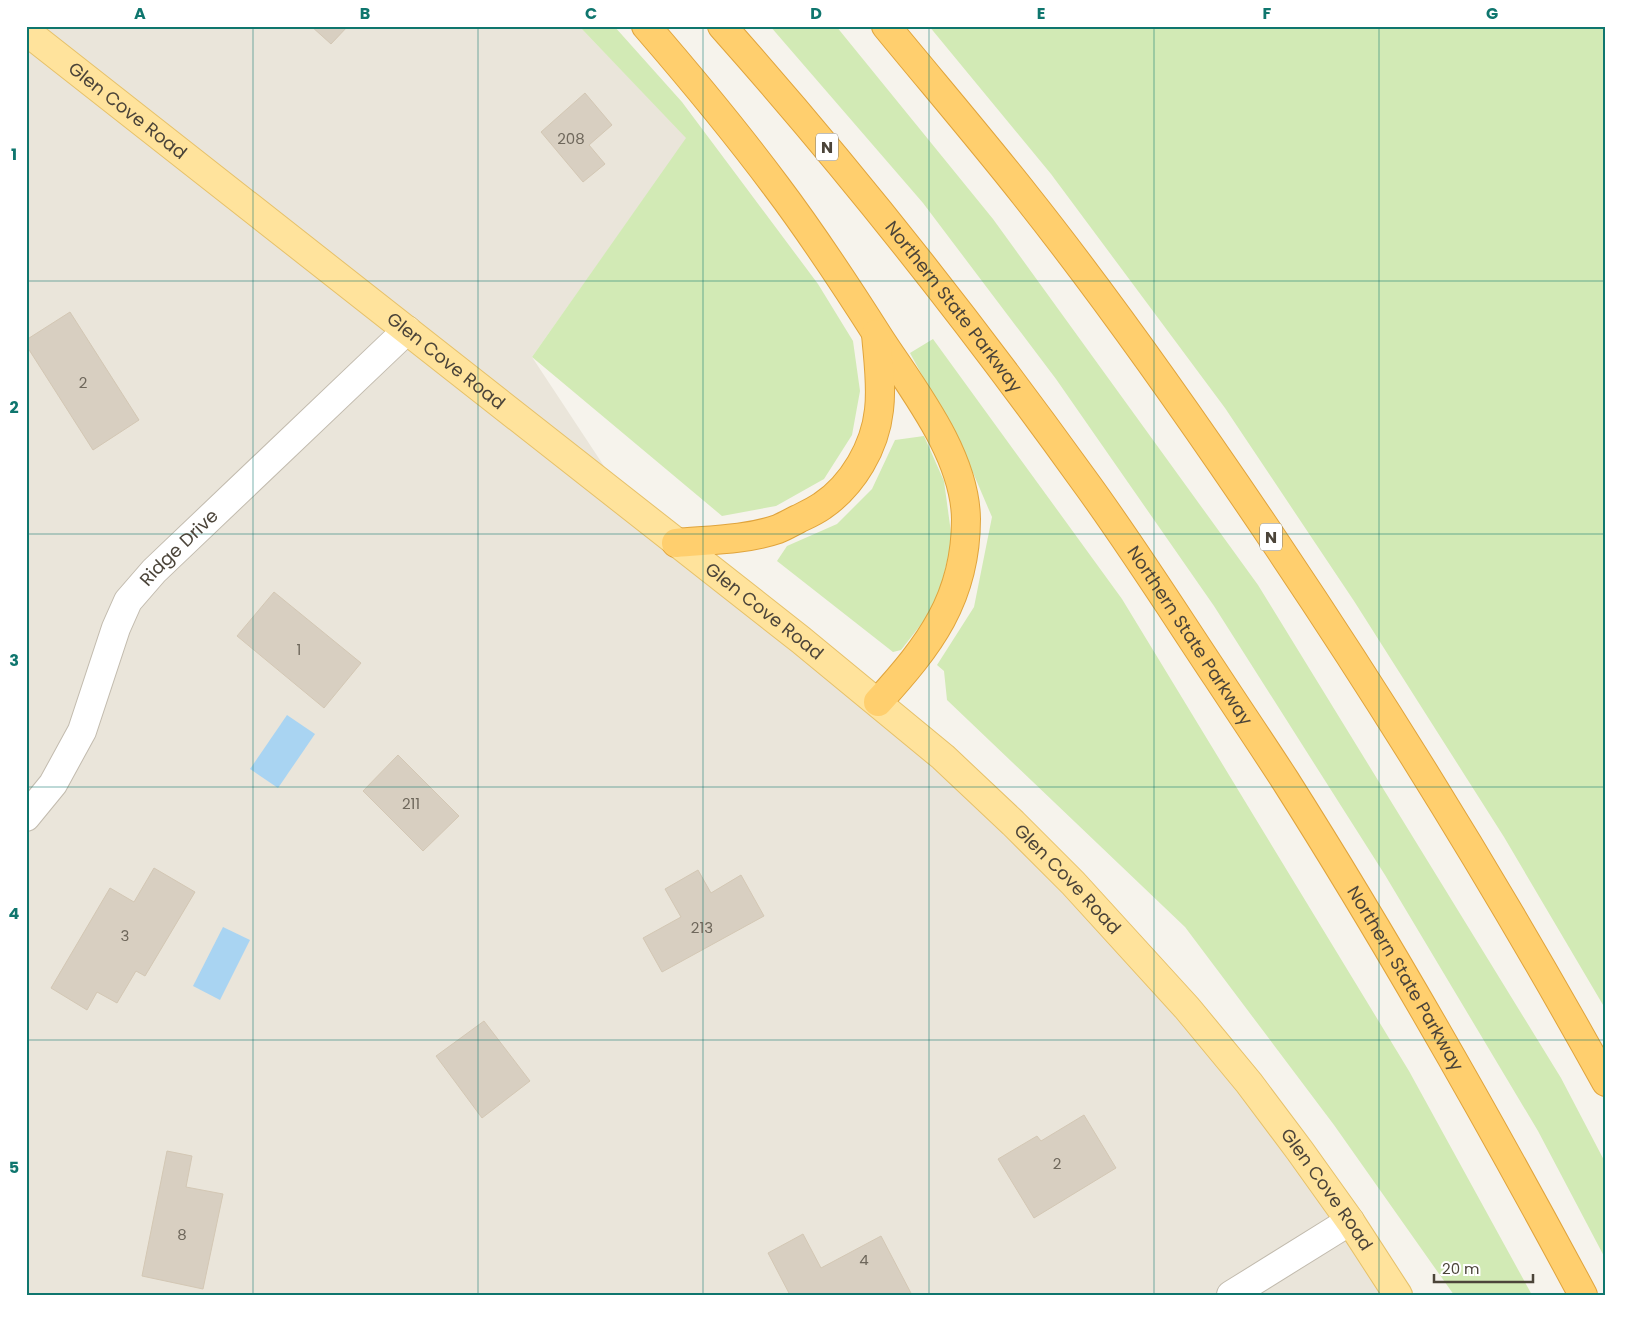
<svg xmlns="http://www.w3.org/2000/svg" width="1632" height="1321" font-family="Poppins,sans-serif">
<rect width="100%" height="100%" fill="#f6f3ec"/>
<!-- residential -->
<path fill="#eae5da" d="M26,26H579L687,138L532,357L631,507L801,640L1131,946L1398,1295H26Z"/>
<!-- green -->
<g fill="#d2eab5">
<path d="M579,26H614L682,102L818,284L853,341L860,391L852,435L824,479L776,506L722,516L532,357L686,138Z"/>
<path d="M770,26H836L993,219L1258,585L1561,1078L1606,1164V1260L1538,1131L1385,875L1214,606L1056,379L923,203Z"/>
<path d="M929,26H1606V1010L1504,837L1354,601L1225,408L1051,174Z"/>
<path d="M933,339L1122,599L1409,1071L1532,1295H1454L1334,1125L1185,927L947,700L944,671L937,665L974,607L992,517L965,454L910,353Z"/>
<path d="M924,436L944,481L952,540L937,604L901,650L893,652L777,561L787,546L837,524L872,489L895,440Z"/>
</g>
<!-- water -->
<g fill="#a9d4f2">
<path d="M287,715L315,734L278,788L250,769Z"/>
<path d="M223,927L250,940L220,1000L193,986Z"/>
</g>
<!-- building -->
<g fill="#d8cfc1" stroke="#d3c7b4">
<path d="M311,26H348L331,44Z"/>
<path d="M585,93L612,125L589,145L605,164L583,182L541,132Z"/>
<path d="M70,312L139,420L93,450L26,345V340Z"/>
<path d="M274,592L361,663L324,708L237,636Z"/>
<path d="M398,755L459,816L423,851L363,791Z"/>
<path d="M154,868L195,892L145,976L136,971L117,1003L97,992L87,1010L51,988L110,888L134,902Z"/>
<path d="M698,870L711,893L741,875L764,916L662,972L643,938L681,917L665,889Z"/>
<path d="M484,1021L530,1081L482,1118L436,1056Z"/>
<path d="M1084,1115L1116,1168L1034,1218L998,1159L1037,1136L1041,1141Z"/>
<path d="M167,1151L192,1156L186,1187L223,1194L203,1289L142,1276Z"/>
<path d="M803,1234L821,1268L881,1236L912,1295H790L768,1253Z"/>
</g>
<g fill="none" stroke-linecap="round" stroke-linejoin="round">
<defs>
<g id="minor">
<path id="s1" d="M26,817L53,784L82,731L116,628L128,601L154,571L407,330"/>
<path d="M1231,1295L1350,1221"/>
</g>
<g id="major">
<path id="s2" d="M26,31L801,640L943,757L1013,823L1073,883L1187,1008L1249,1083L1300,1151L1350,1221L1398,1295"/>
</g>
<g id="highway">
<path d="M646,26C691,78 735,131 776,186C813,235 847,287 880,339C914,391 965,455 966,519C966,599 929,646 878,702"/>
<path id="s3" d="M722,26C850,170 970,322 1083,479C1130,543 1173,611 1217,677C1240,712 1263,746 1285,780C1391,947 1489,1120 1583,1295"/>
<path d="M886,26C932,82 980,138 1025,195C1114,307 1197,426 1277,545C1394,719 1504,898 1606,1082"/>
<path d="M676,543C710,540 746,540 778,529C785,526 792,522 798,519C806,515 815,511 822,506C853,485 875,447 879,410C882,385 878,359 876,334"/>
</g>
</defs>
<!-- minor casing -->
<use href="#minor" stroke="#c2bbae" stroke-width="30"/>
<!-- major casing -->
<use href="#major" stroke="#e6c16a" stroke-width="30"/>
<!-- highway casing -->
<use href="#highway" stroke="#e0a43c" stroke-width="30"/>
<!-- minor -->
<use href="#minor" stroke="#fff" stroke-width="28"/>
<!-- major -->
<use href="#major" stroke="#ffe39c" stroke-width="28"/>
<!-- highway -->
<use href="#highway" stroke="#ffcf6e" stroke-width="28"/>
</g>
<!-- grid -->
<path fill="none" stroke="#0f766e" stroke-width="1" stroke-opacity="0.55" d="M253,26V1295M478,26V1295M703,26V1295M929,26V1295M1154,26V1295M1379,26V1295M26,281H1606M26,534H1606M26,787H1606M26,1040H1606"/>
<g text-anchor="middle" stroke-width="5" stroke-linejoin="round" paint-order="stroke">
<!-- number labels -->
<g font-size="15" fill="#6e675b">
<text x="571" y="144">208</text>
<text x="83" y="388">2</text>
<text x="299" y="655">1</text>
<text x="411" y="809">211</text>
<text x="702" y="933">213</text>
<text x="125" y="941">3</text>
<text x="1057" y="1169">2</text>
<text x="182" y="1240">8</text>
<text x="864" y="1265">4</text>
</g>
<!-- shield labels -->
<g fill="#fff" stroke="#817c74" stroke-width="1">
<rect x="816" y="133.5" width="22" height="27" rx="4"/>
<rect x="1260" y="523.5" width="22" height="27" rx="4"/>
</g>
<g font-size="16" font-weight="bold" fill="#4b4439">
<text x="827" y="153">N</text>
<text x="1271" y="543">N</text>
</g>
<!-- street labels -->
<g font-size="18" fill="#4b4439" stroke="#fff">
<text dy="6" stroke="none"><textPath href="#s2" startOffset="129">Glen Cove Road</textPath></text>
<text dy="6" stroke="none"><textPath href="#s3" startOffset="364">Northern State Parkway</textPath></text>
<text dy="6" stroke="none"><textPath href="#s2" startOffset="534">Glen Cove Road</textPath></text>
<text dy="6" stroke="none"><textPath href="#s1" startOffset="315">Ridge Drive</textPath></text>
<text dy="6" stroke="none"><textPath href="#s2" startOffset="939">Glen Cove Road</textPath></text>
<text dy="6" stroke="none"><textPath href="#s3" startOffset="769">Northern State Parkway</textPath></text>
<text dy="6" stroke="none"><textPath href="#s2" startOffset="1344">Glen Cove Road</textPath></text>
<text dy="6" stroke="none"><textPath href="#s3" startOffset="1174">Northern State Parkway</textPath></text>
<text dy="6" stroke="none"><textPath href="#s2" startOffset="1749">Glen Cove Road</textPath></text>
</g>
</g>
<!-- border -->
<rect width="1632" height="1321" fill="none" stroke="#ffffff" stroke-width="55"/>
<!-- scale -->
<path d="M1434 1274v8h99v-8" fill="none" stroke="#4b4439" stroke-width="2.5"/>
<text x="1442" y="1274" font-size="15" fill="#4b4439" stroke="#ffffff" stroke-width="4" paint-order="stroke">20 m</text>
<rect x="28" y="28" width="1576" height="1266" fill="none" stroke="#0f766e" stroke-width="2"/>
<g font-size="16" text-anchor="middle" font-weight="bold" fill="#0f766e">
<text x="140" y="19">A</text>
<text x="365" y="19">B</text>
<text x="591" y="19">C</text>
<text x="816" y="19">D</text>
<text x="1041" y="19">E</text>
<text x="1267" y="19">F</text>
<text x="1492" y="19">G</text>
<text x="14" y="160">1</text>
<text x="14" y="413">2</text>
<text x="14" y="666">3</text>
<text x="14" y="919">4</text>
<text x="14" y="1173">5</text>
</g>
</svg>
